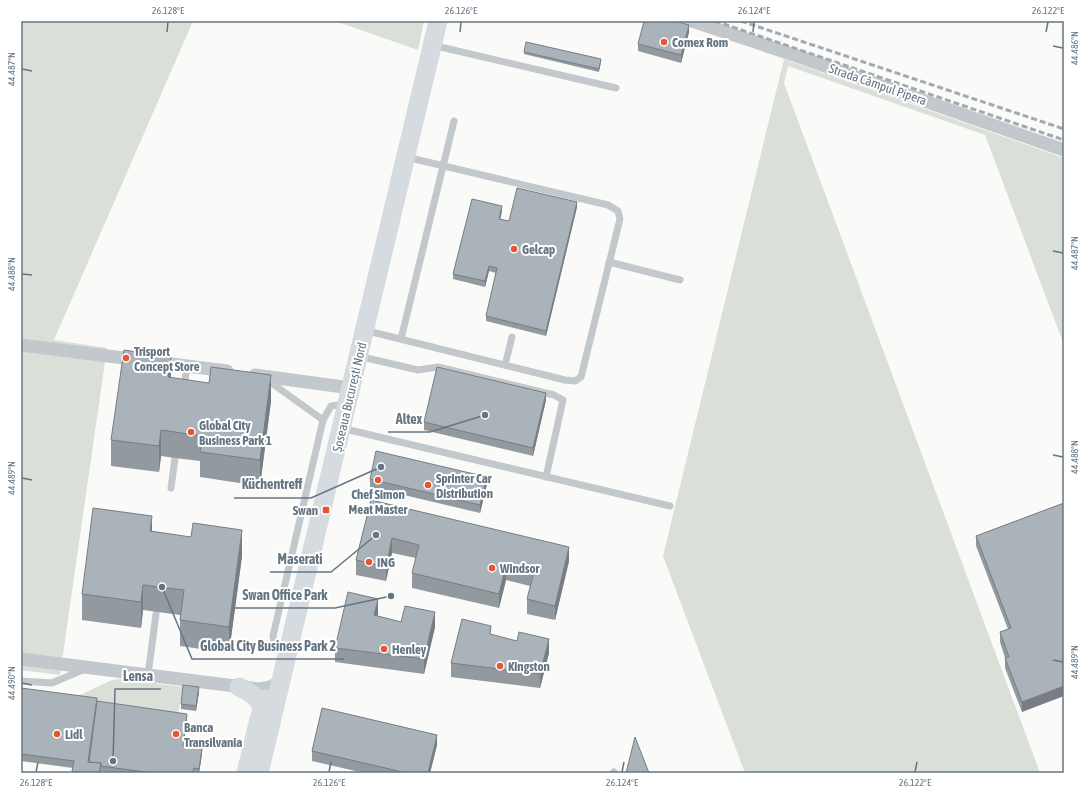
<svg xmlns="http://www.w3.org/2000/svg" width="1085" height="794" font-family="'Asap Condensed',sans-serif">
<rect width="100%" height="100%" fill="#fafaf8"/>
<!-- green -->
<g fill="#dadfd7">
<path d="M21,21H193L54,340L107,348L60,675L21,670Z"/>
<path d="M335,21H424L418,50Z"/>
<path d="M784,59L1064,158V345L985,135L788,66L784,83L1040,773H745L663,556Z"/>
<path d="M122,679L183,687L178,714L76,697L112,680Z"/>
</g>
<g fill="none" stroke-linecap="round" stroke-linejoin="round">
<!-- lane -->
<g stroke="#c3c8cc" stroke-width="7">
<path d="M432,45L616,88"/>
<path d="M609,262L680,280"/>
<path d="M364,330L565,380L575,381L581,377L620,219L618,211L608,205L406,157"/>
<path d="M401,339L454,121"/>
<path d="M358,356L418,370L438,367L554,395L563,400L546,477"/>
<path d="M505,365L512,337"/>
<path d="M266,379L323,420"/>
<path d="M184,388L187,366"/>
<path d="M341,428L670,506"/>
<path d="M171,488L175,458"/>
<path d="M286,656L274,644L273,636L323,420L331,406L345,404"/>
<path d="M148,675L156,614"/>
<path d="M21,681L52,683L85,669"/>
<path d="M613,773L614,772"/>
</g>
<!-- street -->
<g stroke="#c3c8cc" stroke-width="13">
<path d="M692,21L797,56L1064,150"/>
<path d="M21,345L227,371"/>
<path d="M255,375L351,388"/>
<path d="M21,659L259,689L271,687L282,679"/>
</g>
<!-- secondary -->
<g stroke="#d6dbdf" stroke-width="19">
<path d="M239,687C253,693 262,701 266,717"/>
<path d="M246,773L259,719L266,699"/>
<path d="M259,773L438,21"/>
</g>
<!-- rail -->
<g stroke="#a2aab0" stroke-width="3" stroke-dasharray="6 3" stroke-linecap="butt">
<path d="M715,21L1064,140"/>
<path d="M741,21L1064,129"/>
</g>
</g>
<!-- wall -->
<g fill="#929a9f">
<path d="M689,32L681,63L638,51V44Z"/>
<path d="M524,52L601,62L599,72L524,54Z"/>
<path d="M577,207L546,336L486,321V316L496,273L489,271L485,287L453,279V274L502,211L500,219L509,221Z"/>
<path d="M171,378L271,401L260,486L200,477V461L175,458L161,456L159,472L111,466V440Z"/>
<path d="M546,400L533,456L424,430V422Z"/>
<path d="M370,479L487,484L480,513L370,487Z"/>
<path d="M371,500L569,561L555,620L527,614V599L530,586L506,580L499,608L412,588V573L416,558L392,553L386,581L356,575V560Z"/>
<path d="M1064,503L1022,712L1005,668V658L1000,642V632L1008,629L976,546V536Z"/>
<path d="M152,532L242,556L229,653L180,646V615L143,610L141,628L82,620V594Z"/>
<path d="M378,614L377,616L401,622L435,627L424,674L335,662V648Z"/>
<path d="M491,635L517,641L549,653L540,688L451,677V663Z"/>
<path d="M21,688L97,701L187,719L183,746L202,754L199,773H117L101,771V773H72L73,768L21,761Z"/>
<path d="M199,692L196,711L181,709V704Z"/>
<path d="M437,745L430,773H364L312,761V751Z"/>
</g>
<!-- shaded-wall -->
<g fill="#777d82">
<path d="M689,25V32L681,63V55Z"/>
<path d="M577,202V207L546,336V331Z"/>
<path d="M502,206V211L499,224V219Z"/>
<path d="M489,266V271L485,287V281Z"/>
<path d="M171,357V383L168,377Z"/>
<path d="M271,375V401L260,486V460Z"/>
<path d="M546,393V400L533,456V448Z"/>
<path d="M161,430V456L159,472V446Z"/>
<path d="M487,477V484L480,513V505Z"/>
<path d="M152,516V542L150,531Z"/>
<path d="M242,530V556L229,653V627Z"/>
<path d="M392,538V553L386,581V567Z"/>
<path d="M569,547V561L555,620V606Z"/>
<path d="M506,565V580L499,608V594Z"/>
<path d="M143,585V610L141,628V602Z"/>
<path d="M378,599V614L374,629V615Z"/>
<path d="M435,612V627L424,674V659Z"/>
<path d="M549,639V653L540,688V674Z"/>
<path d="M1064,686V696L1022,712V702Z"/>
<path d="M199,687V692L196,711V706Z"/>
<path d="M187,714V719L183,751V746Z"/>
<path d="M437,735V745L430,773H428Z"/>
<path d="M202,749V754L199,773V769Z"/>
</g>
<!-- building -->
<g fill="#aab3b9" stroke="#777d82">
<path d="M644,21H675L689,25L681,55L638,44Z"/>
<path d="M526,42L601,59L599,69L524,52Z"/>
<path d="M517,188L577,202L546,331L486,316L497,268L489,266L485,281L453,274L472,199L502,206L499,219L509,221Z"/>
<path d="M124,350L171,357L168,377L209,383L211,367L271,375L260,460L200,452L202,436L175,432L161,430L159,446L111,440Z"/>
<path d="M437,367L546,393L533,448L424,422Z"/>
<path d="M376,451L487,477L480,505L370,479Z"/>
<path d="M371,500L569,547L555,606L527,599L534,572L506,565L499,594L412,573L419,545L392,538L386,567L356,560Z"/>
<path d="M1064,503V686L1022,702L1005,658L1009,657L1000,632L1011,628L976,536Z"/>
<path d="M93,508L152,516L150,531L191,537L193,523L242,530L229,627L180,620L184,590L143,585L141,602L82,594Z"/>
<path d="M348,592L378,599L374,615L401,622L405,606L435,612L424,659L335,648Z"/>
<path d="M462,619L491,626L490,634L517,641L519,632L549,639L540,674L451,663Z"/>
<path d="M183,685L199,687L196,706L181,704Z"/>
<path d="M21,688L97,698L88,762L101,763L99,773H86L72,771L74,761L21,754Z"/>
<path d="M97,701L187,714L183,746L202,749L199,769L194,768L192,773H153L101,766V763L89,762Z"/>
<path d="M322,708L437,735L428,773H407L312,751Z"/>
<path d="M635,737L649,773H626Z"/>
</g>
<!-- ticks -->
<path fill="none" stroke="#657683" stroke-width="1.5" d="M167,32L168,22M460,32L461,22M753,32L754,22M1046,32L1048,22M1053,46L1063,48M22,69L32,71M1053,251L1063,253M22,274L32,275M1053,455L1063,457M22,478L32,480M1053,660L1063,662M22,683L32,685M36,772L38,762M329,772L331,762M622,772L624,762M915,772L917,762"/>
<!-- markers -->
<g fill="#e4572e" stroke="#fff" stroke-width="1.5">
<circle cx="664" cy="42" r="4"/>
<circle cx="514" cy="249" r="4"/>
<circle cx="126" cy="358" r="4"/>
<circle cx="191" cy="432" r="4"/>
<circle cx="378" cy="480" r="4"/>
<circle cx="428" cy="485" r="4"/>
<rect x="322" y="506" width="8" height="8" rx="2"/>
<circle cx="369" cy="562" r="4"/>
<circle cx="492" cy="568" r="4"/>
<circle cx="384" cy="649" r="4"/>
<circle cx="500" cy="666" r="4"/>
<circle cx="57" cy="734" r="4"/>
<circle cx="176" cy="734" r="4"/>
</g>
<g text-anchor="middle" stroke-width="4" stroke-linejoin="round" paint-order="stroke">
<!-- poi labels -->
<g font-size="13" font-weight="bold" fill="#657683" stroke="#fff" text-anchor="start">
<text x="672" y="47">Comex Rom</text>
<text x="522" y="254">Gelcap</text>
<text x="134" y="356">Trisport<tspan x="134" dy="15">Concept Store</tspan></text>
<text x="199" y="430">Global City<tspan x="199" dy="15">Business Park 1</tspan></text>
<text x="436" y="483">Sprinter Car<tspan x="436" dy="15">Distribution</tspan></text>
<text x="378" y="499" text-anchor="middle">Chef Simon<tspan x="378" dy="15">Meat Master</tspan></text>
<text x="318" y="515" text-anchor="end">Swan</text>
<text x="377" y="567">ING</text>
<text x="500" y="573">Windsor</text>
<text x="392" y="654">Henley</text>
<text x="508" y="671">Kingston</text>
<text x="184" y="732">Banca<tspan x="184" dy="15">Transilvania</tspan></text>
<text x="65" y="739">Lidl</text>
</g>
<!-- street labels -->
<g font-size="13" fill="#657683" stroke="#fff">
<text transform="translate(878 84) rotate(19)" y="5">Strada Câmpul Pipera</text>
<text transform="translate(349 397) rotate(-77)" y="5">Șoseaua București Nord</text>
</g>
</g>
<!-- callouts -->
<path fill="none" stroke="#657683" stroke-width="1.5" d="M485 415L430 432H388M381 467L311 498H234M376 535L331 572H270M391 596L335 608H234M162 587L192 659H344M113 761L115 689H161"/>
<g fill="#657683" stroke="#fff" stroke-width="1.5">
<circle cx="485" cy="415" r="4"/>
<circle cx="381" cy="467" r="4"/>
<circle cx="376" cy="535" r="4"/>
<circle cx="391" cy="596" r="4"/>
<circle cx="162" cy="587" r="4"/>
<circle cx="113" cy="761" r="4"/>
</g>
<g font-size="14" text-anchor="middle" font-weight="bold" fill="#657683" stroke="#fff" stroke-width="4" stroke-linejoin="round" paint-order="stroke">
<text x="409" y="424">Altex</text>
<text x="272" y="489">Küchentreff</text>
<text x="300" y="564">Maserati</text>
<text x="285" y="600">Swan Office Park</text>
<text x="268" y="651">Global City Business Park 2</text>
<text x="138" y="681">Lensa</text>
</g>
<!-- border -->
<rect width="1085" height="794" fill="none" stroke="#ffffff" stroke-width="44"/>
<rect x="22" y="22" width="1041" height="750" fill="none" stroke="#657683" stroke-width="1.5"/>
<g font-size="10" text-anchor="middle" fill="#657683">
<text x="168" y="14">26.128°E</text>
<text x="461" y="14">26.126°E</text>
<text x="754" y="14">26.124°E</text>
<text x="1048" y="14">26.122°E</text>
<text transform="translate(1074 48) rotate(-90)" y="4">44.486°N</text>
<text transform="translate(11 69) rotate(-90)" y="4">44.487°N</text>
<text transform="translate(1074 253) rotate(-90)" y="4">44.487°N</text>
<text transform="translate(11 274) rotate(-90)" y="4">44.488°N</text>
<text transform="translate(1074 457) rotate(-90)" y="4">44.488°N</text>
<text transform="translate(11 478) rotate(-90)" y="4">44.489°N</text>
<text transform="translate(1074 662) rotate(-90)" y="4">44.489°N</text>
<text transform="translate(11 683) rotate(-90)" y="4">44.490°N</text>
<text x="36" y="786">26.128°E</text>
<text x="329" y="786">26.126°E</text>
<text x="622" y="786">26.124°E</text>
<text x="915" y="786">26.122°E</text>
</g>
</svg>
